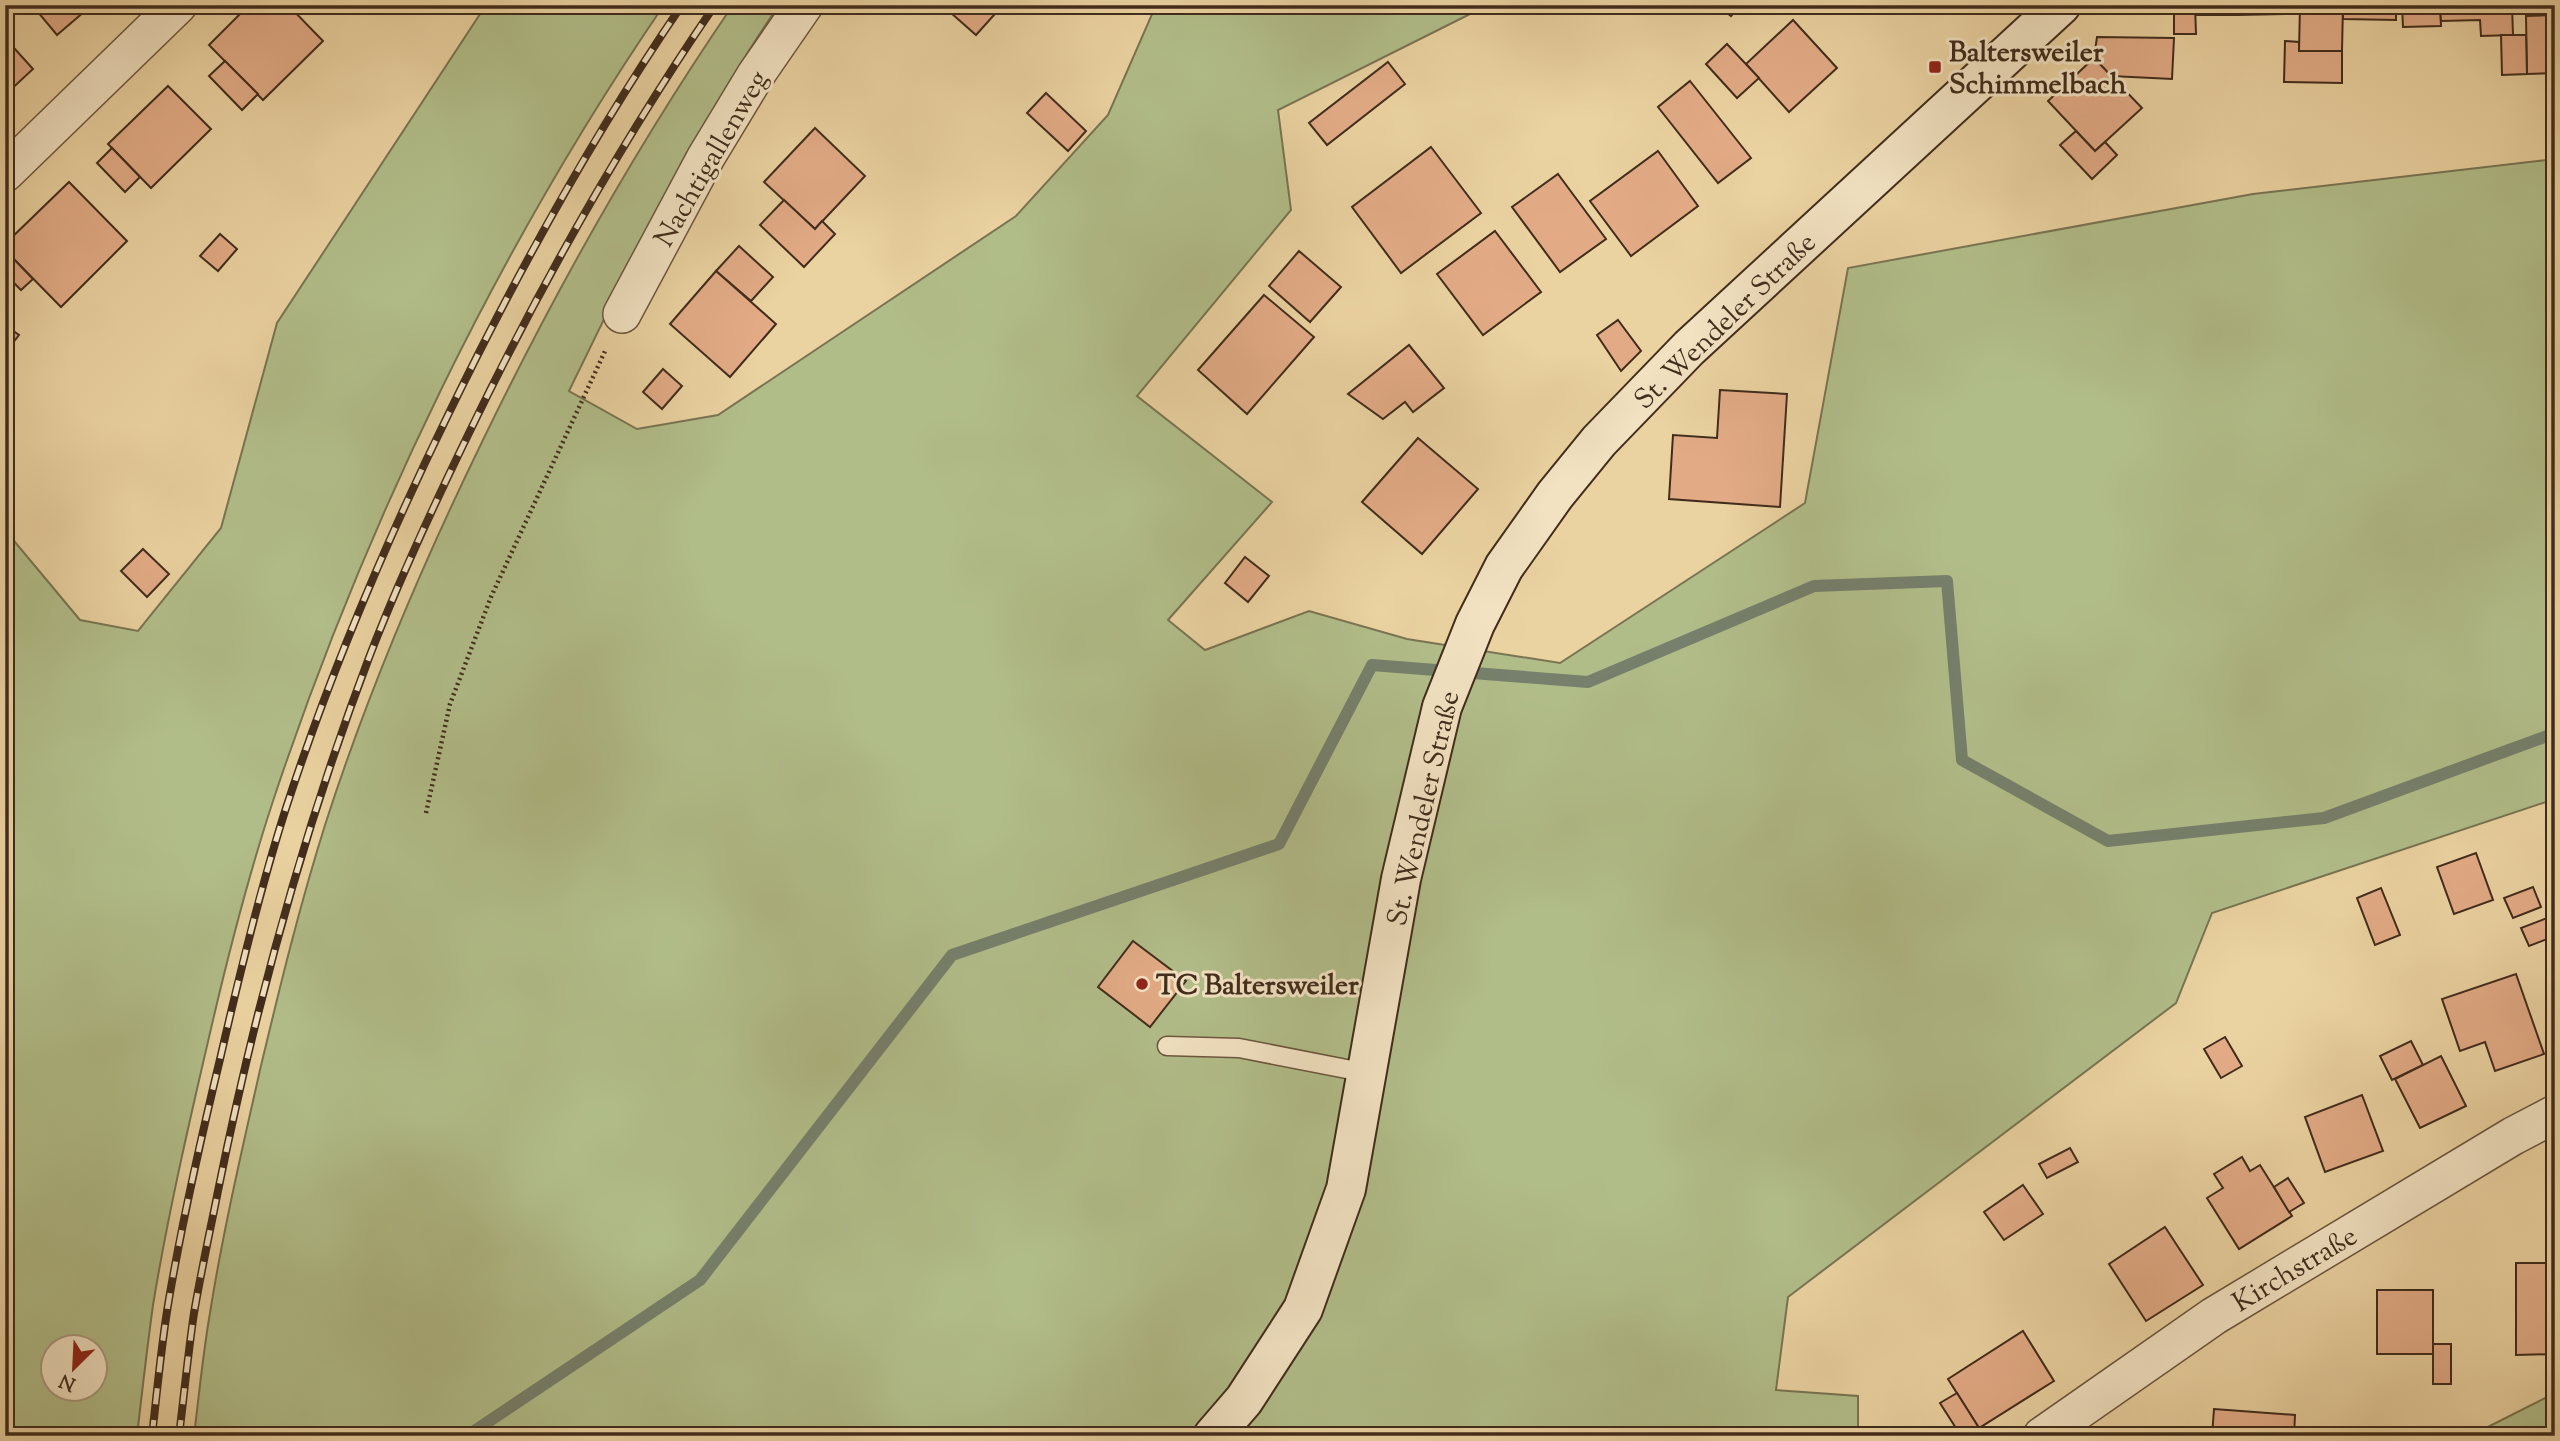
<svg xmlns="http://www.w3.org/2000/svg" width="2560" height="1441" font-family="'Sorts Mill Goudy',serif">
<rect width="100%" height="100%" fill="#ebd2a1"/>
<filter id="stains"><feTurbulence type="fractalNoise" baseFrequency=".00286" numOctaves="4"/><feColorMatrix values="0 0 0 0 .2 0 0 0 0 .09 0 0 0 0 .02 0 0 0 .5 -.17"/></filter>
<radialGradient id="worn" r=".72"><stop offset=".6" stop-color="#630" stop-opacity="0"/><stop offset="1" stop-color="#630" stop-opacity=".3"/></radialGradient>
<!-- green -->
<g fill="#b1bd89" stroke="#797452" stroke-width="2" fill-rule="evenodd">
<path d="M486,5H664C499,246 365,524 273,801C248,877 228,955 210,1033C189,1123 168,1214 153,1305C147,1349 142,1392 137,1436H5V530L80,620L138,631L221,528L277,323ZM52,1346H94V1388H52Z"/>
<path d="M733,5H779C696,126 633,260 569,391L637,429L718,415L1016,216L1108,115L1156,5H1488L1278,110L1291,210L1137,396L1272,502L1168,620L1205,650L1309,611L1407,639L1560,663L1805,503L1848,268L2253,194L2555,159V799L2212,913L2176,1003L1788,1297L1776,1390L1858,1396V1436H194C199,1395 203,1353 210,1313C223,1231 242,1150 260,1070C280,986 300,904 326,822C368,692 422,565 482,442C556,289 637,145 733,5Z"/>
<path d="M2555,1393V1436H2470Z"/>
</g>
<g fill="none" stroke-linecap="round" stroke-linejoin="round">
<!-- stream -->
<path stroke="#76806c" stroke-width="12" d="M467,1436L700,1280L952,955L1279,844L1372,665L1588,682L1814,586L1947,581L1962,760L2108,841L2324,818L2555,733"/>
</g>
<!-- building -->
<g fill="#e2ab86" stroke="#412c1c" stroke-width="2">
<path d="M32,5H92L57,35Z"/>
<path d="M249,5H288L323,41L263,100L209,45Z"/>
<path d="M942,5H1003L976,35Z"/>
<path d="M1717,5H1740L1731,16Z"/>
<path d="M2174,5H2195L2196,34H2174Z"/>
<path d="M2195,5H2239V15H2196Z"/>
<path d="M2239,5H2283L2284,14L2239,15Z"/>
<path d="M2300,5H2343L2342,51H2299Z"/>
<path d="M2343,5H2396V20L2343,19Z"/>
<path d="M2402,5H2440L2441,26L2403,27Z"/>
<path d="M2440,5H2512L2513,35L2481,36L2480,20L2441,21Z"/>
<path d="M2555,15V73L2527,74L2526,16Z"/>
<path d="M1793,20L1837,68L1789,112L1746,64Z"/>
<path d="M2501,35H2526L2527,74L2502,75Z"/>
<path d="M2097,37L2174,38L2172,79L2111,76L2094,58Z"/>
<path d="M5,38L33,69L5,95Z"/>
<path d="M2285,41L2299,42V51H2342V83L2284,82Z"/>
<path d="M1727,44L1759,78L1737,98L1706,64Z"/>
<path d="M2094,58L2142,108L2095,151L2048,101Z"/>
<path d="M225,61L258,94L242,110L209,76Z"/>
<path d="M1388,62L1405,84L1327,145L1309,123Z"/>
<path d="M1690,81L1751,158L1718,183L1658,107Z"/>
<path d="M168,86L211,129L151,188L108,144Z"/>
<path d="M1046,93L1086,131L1068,151L1027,113Z"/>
<path d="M815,128L865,176L815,229L764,182Z"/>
<path d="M2076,131L2095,151L2105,142L2117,155L2092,179L2060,145Z"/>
<path d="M1431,147L1481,213L1401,273L1352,207Z"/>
<path d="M112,148L140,177L125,192L97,163Z"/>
<path d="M1658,151L1698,206L1631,256L1590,201Z"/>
<path d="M1558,174L1606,239L1560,272L1512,207Z"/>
<path d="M69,182L127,241L61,307L5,250V244Z"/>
<path d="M784,200L815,229L822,221L835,234L804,267L760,225Z"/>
<path d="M1495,231L1541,292L1483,335L1437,274Z"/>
<path d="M220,234L237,249L218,271L200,256Z"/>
<path d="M739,246L773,277L751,301L716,271Z"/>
<path d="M5,250L33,279L21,290L5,274Z"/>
<path d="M1299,251L1341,287L1310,322L1269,286Z"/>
<path d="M716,271L776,324L730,377L670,324Z"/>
<path d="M1264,295L1314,337L1247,414L1198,370Z"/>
<path d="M1618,320L1641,351L1621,371L1597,335Z"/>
<path d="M5,325L19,335L5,353Z"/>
<path d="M1409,345L1444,388L1413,412L1405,402L1383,419L1348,394Z"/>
<path d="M663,369L682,386L662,409L643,392Z"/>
<path d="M1720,390L1787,394L1780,507L1669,499L1673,435L1717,438Z"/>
<path d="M1418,438L1478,489L1422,554L1362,502Z"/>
<path d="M143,549L169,574L147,597L121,571Z"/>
<path d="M1245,557L1269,576L1248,602L1225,583Z"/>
<path d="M2476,853L2493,900L2454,914L2437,867Z"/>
<path d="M2533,887L2541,907L2513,918L2504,898Z"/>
<path d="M2381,888L2400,935L2375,945L2357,898Z"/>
<path d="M2555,915V936L2529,946L2521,928Z"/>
<path d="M1133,941L1186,981L1150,1027L1098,987Z"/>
<path d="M2516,974L2544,1054L2495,1071L2485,1042L2460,1051L2442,999Z"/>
<path d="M2225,1037L2242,1066L2221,1078L2204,1049Z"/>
<path d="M2411,1041L2423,1065L2392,1080L2380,1056Z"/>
<path d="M2441,1056L2466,1106L2420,1128L2395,1079Z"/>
<path d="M2362,1095L2383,1151L2325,1172L2305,1117Z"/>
<path d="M2070,1148L2078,1162L2047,1178L2039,1164Z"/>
<path d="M2242,1157L2250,1171L2260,1165L2292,1216L2239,1249L2207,1198L2223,1188L2214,1174Z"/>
<path d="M2288,1178L2304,1203L2289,1212L2274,1187Z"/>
<path d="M2023,1185L2043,1214L2004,1240L1984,1212Z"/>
<path d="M2165,1227L2203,1285L2146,1321L2109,1264Z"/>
<path d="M2516,1263H2555V1354L2516,1355Z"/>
<rect x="2377" y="1290" width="56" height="64"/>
<path d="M2023,1331L2054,1381L1979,1428L1948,1379Z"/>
<rect x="2433" y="1344" width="18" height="40"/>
<path d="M1957,1393L1979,1428L1967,1436H1961L1940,1403Z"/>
<path d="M2214,1409L2295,1415L2294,1436H2212Z"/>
</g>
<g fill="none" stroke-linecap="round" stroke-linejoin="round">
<defs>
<path id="lane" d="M1167,1046L1239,1048L1367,1073"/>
<g id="street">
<path d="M5,173L178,5"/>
<path d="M622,314L706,157L755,76L804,5"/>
<path d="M2042,1436L2214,1316L2513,1136L2555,1114"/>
</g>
<path id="secondary" d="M1213,1436L1244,1400L1303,1309L1346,1189L1401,879L1442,707L1475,624L1504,567L1555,495L1599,441L1689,348L2061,5"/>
</defs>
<!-- lane casing -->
<use href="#lane" stroke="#6c563d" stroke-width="21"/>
<!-- street casing -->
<use href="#street" stroke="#6c563d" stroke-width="40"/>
<!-- secondary casing -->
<use href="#secondary" stroke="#412c1c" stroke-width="42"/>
<!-- path -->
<path stroke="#412c1c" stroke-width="4.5" stroke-dasharray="2 3.5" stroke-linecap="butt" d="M426,813L450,704L491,597L606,349"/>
<!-- lane -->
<use href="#lane" stroke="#f2e2c2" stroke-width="18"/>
<!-- street -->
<use href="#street" stroke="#f2e2c2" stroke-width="37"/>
<!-- secondary -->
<use href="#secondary" stroke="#f2e2c2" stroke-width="38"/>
<defs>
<g id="rail">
<path d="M152,1436C157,1392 161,1348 168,1305C182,1221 201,1138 221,1055C240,972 260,889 286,808C330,673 386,542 448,415C517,273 593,135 682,5"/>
<path d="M179,1436C184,1395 188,1354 194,1313C201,1272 210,1231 218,1191C255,1008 304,828 370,655C399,580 433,507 468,435C540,286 621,142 715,5"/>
</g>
</defs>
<!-- rail casing -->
<use href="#rail" stroke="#412c1c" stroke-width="8"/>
<!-- rail -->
<use href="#rail" stroke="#f2e2c2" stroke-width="5" stroke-dasharray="16" stroke-linecap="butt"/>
</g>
<!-- markers -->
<g fill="#8f2418" stroke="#f2e2c2" stroke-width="2.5">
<rect x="1928" y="60" width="14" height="14" rx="3.5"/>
<circle cx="1142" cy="984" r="7"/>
</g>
<g text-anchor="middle" stroke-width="6" stroke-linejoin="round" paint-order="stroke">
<!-- poi labels -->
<g font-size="28" font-weight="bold" fill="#412c1c" stroke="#f2e2c2" text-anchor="start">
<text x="1949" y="61">Baltersweiler<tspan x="1949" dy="32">Schimmelbach</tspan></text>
<text x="1156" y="994">TC Baltersweiler</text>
</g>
<!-- street labels -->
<g font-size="28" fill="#412c1c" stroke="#f2e2c2">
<text transform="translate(710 158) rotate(-60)" y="10">Nachtigallenweg</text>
<text transform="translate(1724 320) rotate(-44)" y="10">St. Wendeler Straße</text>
<text transform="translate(1422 808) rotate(-77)" y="10">St. Wendeler Straße</text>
<text transform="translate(2294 1268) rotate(-31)" y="10">Kirchstraße</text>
</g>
</g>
<!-- margin -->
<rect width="2560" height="1441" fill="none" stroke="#ebd2a1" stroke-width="28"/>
<rect x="7" y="7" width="2546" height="1427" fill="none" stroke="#412c1c" stroke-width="3.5"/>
<rect x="14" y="14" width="2532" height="1413" fill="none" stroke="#412c1c" stroke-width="2"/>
<!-- north arrow -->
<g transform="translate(74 1368) rotate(204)"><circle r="33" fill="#f2e2c2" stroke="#ab9980" stroke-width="2"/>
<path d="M0-5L12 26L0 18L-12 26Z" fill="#8f2418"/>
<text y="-10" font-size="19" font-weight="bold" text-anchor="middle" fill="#412c1c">N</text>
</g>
<rect width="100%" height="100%" filter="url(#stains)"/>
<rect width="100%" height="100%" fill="url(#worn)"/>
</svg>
